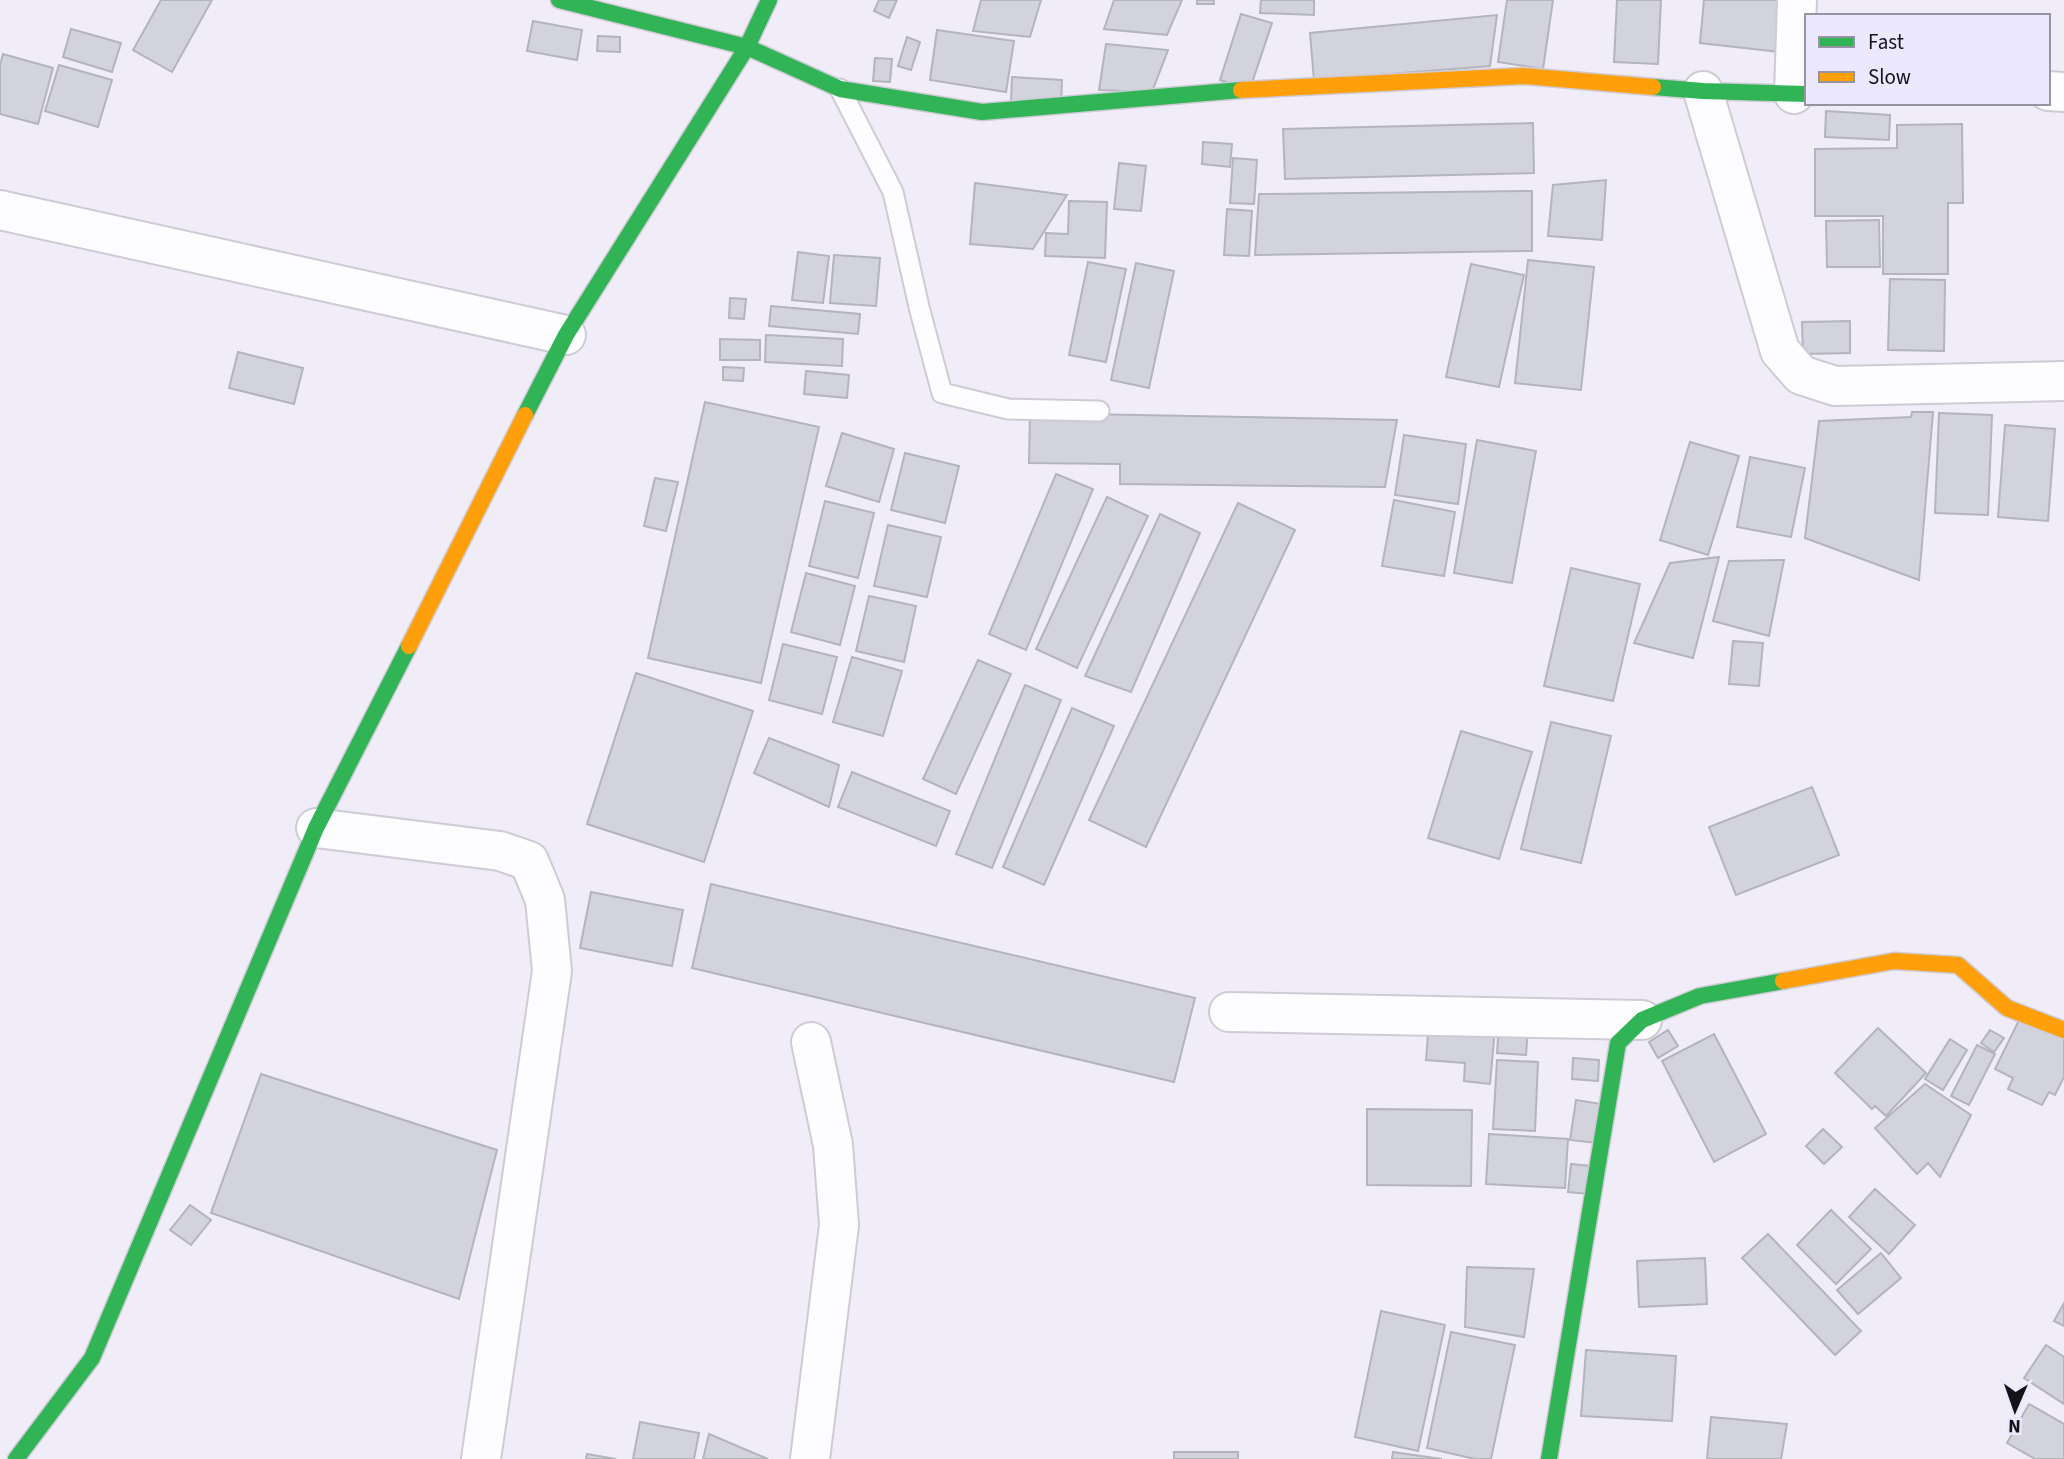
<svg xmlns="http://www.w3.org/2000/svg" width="2064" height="1459" font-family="'Source Sans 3',sans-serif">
<rect width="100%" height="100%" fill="#f0edf9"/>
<!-- building -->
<g fill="#d2d3dc" stroke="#b4b4bd" stroke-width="2">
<path d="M161,0H212L172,72L133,50Z"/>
<path d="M879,0H897L889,18L874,11Z"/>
<path d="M981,0H1041L1030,37L973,31Z"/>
<path d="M1114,0H1182L1167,35L1104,29Z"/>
<rect x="1197" y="0" width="17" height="4"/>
<path d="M1261,0H1314V15L1260,13Z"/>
<path d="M1507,0H1553L1543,69L1498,62Z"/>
<path d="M1617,0H1661L1658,64L1614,62Z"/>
<path d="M1704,0H1782L1781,52L1700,43Z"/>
<path d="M1241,14L1272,23L1250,89L1220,80Z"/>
<path d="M1497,15L1490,66L1314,80L1310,33Z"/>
<path d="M533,21L582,30L577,60L527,51Z"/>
<path d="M71,29L121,43L112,72L63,57Z"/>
<path d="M937,30L1014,41L1006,92L930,80Z"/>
<path d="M598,36L620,37V52L597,51Z"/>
<path d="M907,37L920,42L911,70L898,66Z"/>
<path d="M1106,44L1168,50L1152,92L1099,90Z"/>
<path d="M3,54L53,68L38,124L0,114V65Z"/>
<path d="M875,58L892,59L890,82L873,81Z"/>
<path d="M59,65L112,80L98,127L45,111Z"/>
<path d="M1012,77L1062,80L1061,104L1011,101Z"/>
<path d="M1826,111L1890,115L1889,140L1825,137Z"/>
<path d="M1533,123L1534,173L1285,179L1283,129Z"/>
<path d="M1962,124L1963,203H1948V274H1883V216H1815V149L1897,148V125Z"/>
<path d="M1203,142L1232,144L1230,167L1202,164Z"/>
<path d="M1233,158L1257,160L1254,204L1230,203Z"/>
<path d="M1119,163L1146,166L1141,211L1114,209Z"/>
<path d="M1606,180L1602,240L1548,236L1553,185Z"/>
<path d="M975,183L1067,195L1033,249L970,244Z"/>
<path d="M1532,191V251L1255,255L1259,194Z"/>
<path d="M1069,201L1107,202L1105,258L1045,256L1046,233L1068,234Z"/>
<path d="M1227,209L1252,211L1249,256L1224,255Z"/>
<path d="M1879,220L1880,267H1827L1826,221Z"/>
<path d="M798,252L829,256L823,303L792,300Z"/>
<path d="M834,255L880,258L876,306L830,303Z"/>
<path d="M1528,260L1594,267L1581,390L1515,383Z"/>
<path d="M1088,262L1126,269L1106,362L1069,355Z"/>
<path d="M1136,263L1174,271L1149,388L1111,380Z"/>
<path d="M1471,264L1524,275L1499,387L1446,377Z"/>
<path d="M1890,279L1945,280L1944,351L1888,350Z"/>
<path d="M730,298L746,299L744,319L729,318Z"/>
<path d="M771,306L860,314L858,334L769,326Z"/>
<path d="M1850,321V353L1803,354L1802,322Z"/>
<path d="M766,335L843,339L842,366L765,362Z"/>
<path d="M720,339L760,340V360H720Z"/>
<path d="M238,352L303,368L294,404L229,388Z"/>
<path d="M723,367L744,368L743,381L723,380Z"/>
<path d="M806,371L849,375L847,398L804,394Z"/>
<path d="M705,402L819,427L761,683L648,658Z"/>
<path d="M1912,412H1933L1919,580L1805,538L1819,421L1911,417Z"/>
<path d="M1030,413L1397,420L1385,487L1120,484V464L1029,463Z"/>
<path d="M1939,413L1992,415L1988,515L1935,513Z"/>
<path d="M2005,425L2055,429L2048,521L1998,517Z"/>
<path d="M842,433L894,449L879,502L826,486Z"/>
<path d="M1404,435L1466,444L1458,504L1395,495Z"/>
<path d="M1477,440L1536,451L1512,583L1454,573Z"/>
<path d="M1690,442L1739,456L1708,555L1660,540Z"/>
<path d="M905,453L959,466L945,523L891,510Z"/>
<path d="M1750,457L1805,468L1791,537L1737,527Z"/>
<path d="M1056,474L1093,489L1026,650L989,634Z"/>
<path d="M655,478L678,482L666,531L644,526Z"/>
<path d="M1107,497L1148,516L1077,668L1036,649Z"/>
<path d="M1394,500L1455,512L1444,576L1382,566Z"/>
<path d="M825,501L874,513L858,578L809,566Z"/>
<path d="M1238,503L1295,530L1146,847L1089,820Z"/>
<path d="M1160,514L1200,533L1131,692L1085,676Z"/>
<path d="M888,525L941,537L927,597L874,586Z"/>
<path d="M1719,557L1693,658L1634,643L1670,563Z"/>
<path d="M1784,560L1769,636L1713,621L1729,561Z"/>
<path d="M1571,568L1640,584L1613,701L1544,686Z"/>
<path d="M806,573L855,586L840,645L791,632Z"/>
<path d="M869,596L916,606L904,662L856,651Z"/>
<path d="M1733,641L1763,643L1759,686L1729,684Z"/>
<path d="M783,644L837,657L822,714L769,700Z"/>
<path d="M852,657L902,671L883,736L833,722Z"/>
<path d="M978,660L1011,674L956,794L923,779Z"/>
<path d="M636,673L753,711L704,862L587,824Z"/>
<path d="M1025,685L1061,700L992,868L956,854Z"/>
<path d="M1072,708L1114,726L1044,885L1003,867Z"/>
<path d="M1551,722L1611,736L1581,863L1521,849Z"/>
<path d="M1461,731L1532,752L1499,859L1428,838Z"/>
<path d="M769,738L839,765L829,807L754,773Z"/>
<path d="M852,772L950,811L936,846L838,807Z"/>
<path d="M1812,787L1839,855L1736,895L1709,827Z"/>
<path d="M711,884L1195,998L1174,1082L692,968Z"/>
<path d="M591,892L683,910L672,966L580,948Z"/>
<path d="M2021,1016L2064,1037V1077L2055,1095L2049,1092L2042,1105L2008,1089L2013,1078L1995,1069Z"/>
<path d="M1429,1022L1495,1028L1490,1084L1464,1081L1465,1063L1426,1060Z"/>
<path d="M1499,1025L1528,1027L1526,1055L1497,1053Z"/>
<path d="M1878,1028L1926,1073L1886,1116L1875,1106L1872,1109L1835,1073Z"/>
<path d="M1668,1030L1678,1046L1658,1058L1649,1042Z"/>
<path d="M1990,1030L2004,1038L1994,1052L1981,1043Z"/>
<path d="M1714,1034L1766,1134L1714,1162L1662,1061Z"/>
<path d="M1950,1039L1967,1050L1943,1090L1925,1079Z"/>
<path d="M1977,1045L1995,1054L1969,1105L1951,1096Z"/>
<path d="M1573,1058L1599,1060L1598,1081L1572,1079Z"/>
<path d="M1497,1060L1538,1062L1535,1131L1493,1129Z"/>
<path d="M261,1074L497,1150L459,1299L211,1213Z"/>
<path d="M1925,1084L1971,1115L1940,1177L1928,1163L1917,1174L1875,1128Z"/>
<path d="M1576,1100L1601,1104L1596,1143L1570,1140Z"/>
<path d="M1367,1109L1472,1110L1471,1186L1367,1185Z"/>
<path d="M1823,1129L1842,1147L1824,1164L1806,1146Z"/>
<path d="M1489,1134L1568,1139L1565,1188L1486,1184Z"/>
<path d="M1571,1164L1591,1166L1589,1194L1568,1192Z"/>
<path d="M1875,1189L1915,1225L1889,1254L1849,1217Z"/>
<path d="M190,1205L211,1220L191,1245L170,1230Z"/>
<path d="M1831,1210L1871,1249L1836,1284L1797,1245Z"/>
<path d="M1768,1234L1861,1331L1835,1355L1742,1258Z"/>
<path d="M1881,1253L1901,1278L1858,1314L1837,1290Z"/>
<path d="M1705,1258L1707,1304L1639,1307L1637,1261Z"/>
<path d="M1467,1267L1534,1269L1524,1337L1465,1327Z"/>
<path d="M2064,1303V1326L2054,1321Z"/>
<path d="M1381,1311L1445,1325L1418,1451L1355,1437Z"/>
<path d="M1451,1332L1515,1345L1491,1459H1475L1427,1448Z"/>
<path d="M2046,1345L2064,1357V1404L2024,1378Z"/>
<path d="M1586,1350L1676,1356L1672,1421L1581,1416Z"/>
<path d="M2029,1404L2064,1424V1459H2035L2007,1443Z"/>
<path d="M1711,1417L1787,1424L1781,1459H1707Z"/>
<path d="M640,1422L699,1433L694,1459H633Z"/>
<path d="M709,1434L768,1459H703Z"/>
<rect x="1174" y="1452" width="64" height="7"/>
<path d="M1393,1452L1442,1459H1392Z"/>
<path d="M587,1454L616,1459H586Z"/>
</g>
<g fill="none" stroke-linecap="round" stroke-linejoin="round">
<defs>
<path id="lane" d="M840,89L893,192L920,311L942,393L1008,409L1099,411"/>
<g id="street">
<path d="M1703,91L1780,351L1801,375L1835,386L2064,381"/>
<path d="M2048,91L2064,92"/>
<path d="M1794,94L1797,0"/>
<path d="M0,210L566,335"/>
<path d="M316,828L500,851L529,861L545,900L552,971L481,1459"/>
<path d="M1229,1012L1642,1020"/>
<path d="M810,1459L839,1225L833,1145L811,1042"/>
</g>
<g id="fast">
<path d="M559,0L747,47L840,89L982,112L1241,90"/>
<path d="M1653,87L1703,91L1807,94"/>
<path d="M525,415L566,335L747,47L769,0"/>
<path d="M16,1459L92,1358L316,828L409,646"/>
<path d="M1549,1459L1618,1043L1642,1020L1700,996L1783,981"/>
</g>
<g id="slow">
<path d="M1241,90L1523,76L1653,87"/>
<path d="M409,646L525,415"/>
<path d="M1783,981L1894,961L1958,965L2007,1008L2064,1030"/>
</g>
</defs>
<!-- lane casing -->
<use href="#lane" stroke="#cecbd5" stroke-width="23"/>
<!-- street casing -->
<use href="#street" stroke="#cecbd5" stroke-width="42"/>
<!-- fast casing -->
<use href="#fast" stroke="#cecbd5" stroke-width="19"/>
<!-- slow casing -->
<use href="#slow" stroke="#cecbd5" stroke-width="19"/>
<!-- lane -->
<use href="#lane" stroke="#fdfcfe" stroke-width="19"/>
<!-- street -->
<use href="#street" stroke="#fdfcfe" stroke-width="38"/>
<!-- fast -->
<use href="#fast" stroke="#30b455" stroke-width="16"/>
<!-- slow -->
<use href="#slow" stroke="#ff9f0a" stroke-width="16"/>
</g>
<!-- legend -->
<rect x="1805" y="14" width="245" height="91" fill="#ece8fe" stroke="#9693a3" stroke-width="2"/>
<rect x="1819" y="37" width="35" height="10" fill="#30b455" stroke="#9693a3" stroke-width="2"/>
<text x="1868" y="49" font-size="21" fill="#14131a">Fast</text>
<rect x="1819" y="72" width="35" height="10" fill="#ff9f0a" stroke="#9693a3" stroke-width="2"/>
<text x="1868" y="84" font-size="21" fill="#14131a">Slow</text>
<!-- north arrow -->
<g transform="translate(2015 1410) rotate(182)" stroke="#ece8fe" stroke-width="5" paint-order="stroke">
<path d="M0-5L12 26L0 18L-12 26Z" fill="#14131a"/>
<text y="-10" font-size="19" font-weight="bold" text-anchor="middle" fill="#14131a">N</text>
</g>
</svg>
